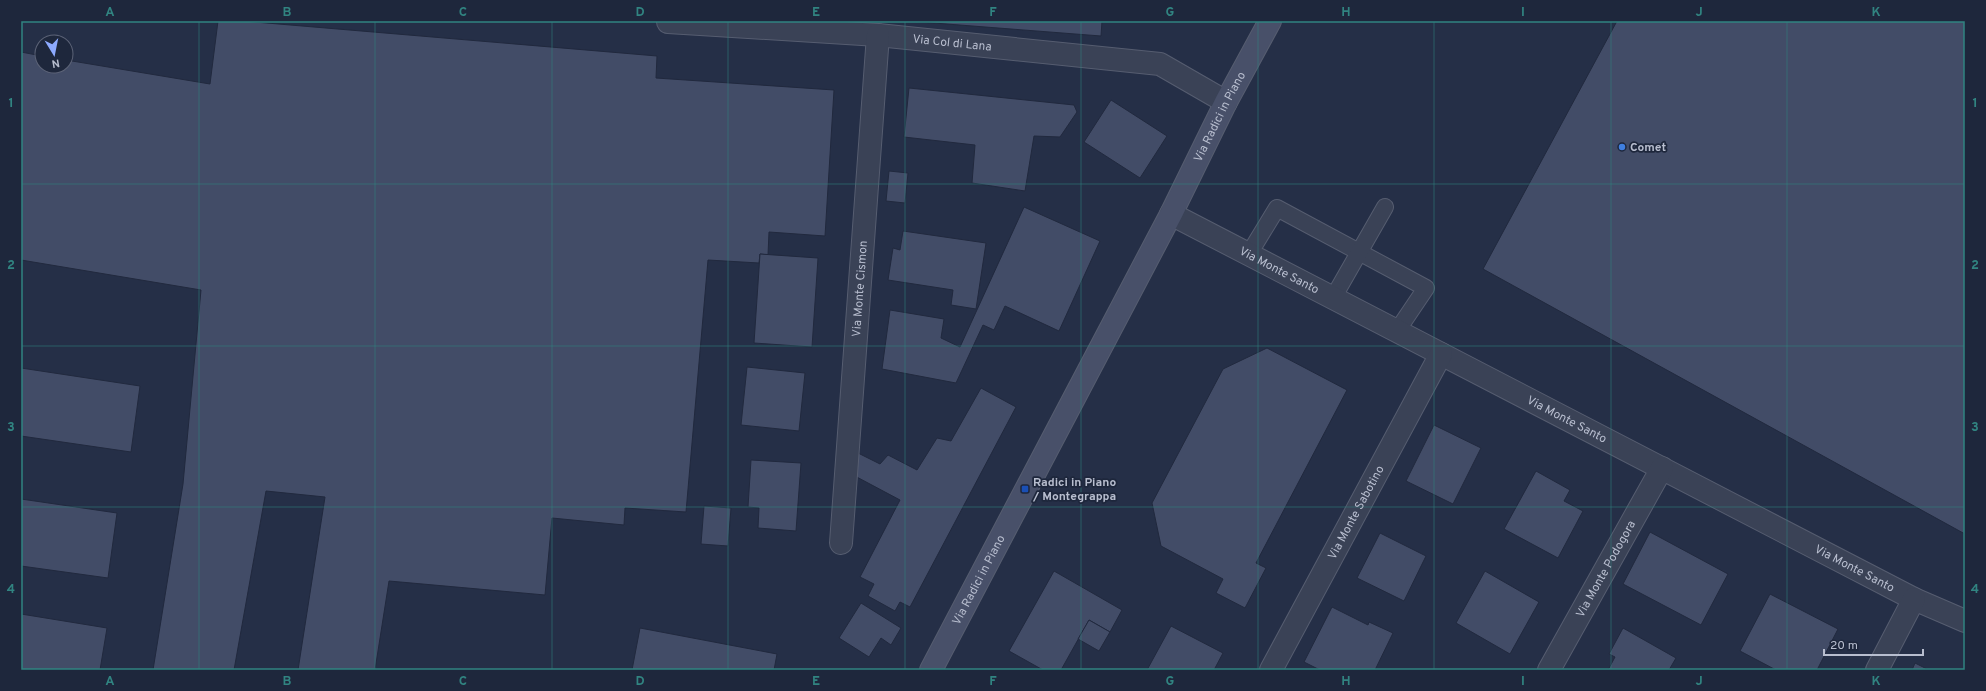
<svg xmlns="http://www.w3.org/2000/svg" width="1986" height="691" font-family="Overpass,sans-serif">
<rect width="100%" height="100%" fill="#252f47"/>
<!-- building -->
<g fill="#424c67" stroke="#21293e">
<path d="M218,21H243L657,56L656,78L834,90L825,236L769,232L768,255L760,254L759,263L708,260L686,512L625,508L624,525L552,518L545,595L389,581L375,670H298L325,497L266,491L234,670H153L183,484L201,290L21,260V52L42,56V66H66V60L210,84Z"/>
<path d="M908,21H1102L1101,36Z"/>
<path d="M1617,21H1965V534L1483,269Z"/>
<path d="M909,88L1074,105L1077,112L1060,137L1034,136L1025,191L972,183L975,145L904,137Z"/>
<path d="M1111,100L1167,136L1140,178L1084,142Z"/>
<path d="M889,171L908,173L905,203L886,201Z"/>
<path d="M1024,207L1100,241L1059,331L1005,306L994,330L983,325L956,383L882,369L890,310L944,319L941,338L960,347Z"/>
<path d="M903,231L986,243L976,309L951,305L953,290L888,280L893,248L900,250Z"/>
<path d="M760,254L818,258L812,347L754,343Z"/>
<path d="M1267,348L1347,390L1256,563L1266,568L1245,608L1216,593L1223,579L1161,546L1152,503L1223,369Z"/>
<path d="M747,367L805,373L799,431L741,425Z"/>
<path d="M21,368L140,386L131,452L21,436Z"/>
<path d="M981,388L1016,407L910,607L900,602L895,611L868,596L874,584L860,577L900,500L853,475L856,452L880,464L888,455L917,470L937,438L951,441Z"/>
<path d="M1434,425L1481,448L1453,504L1406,481Z"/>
<path d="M751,460L801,463L796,531L758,528L759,508L748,507Z"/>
<path d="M1536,471L1570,490L1564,501L1583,511L1558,558L1504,529Z"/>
<path d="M21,499L117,513L108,578L21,566Z"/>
<path d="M704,506L731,508L728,546L701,544Z"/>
<path d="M1650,532L1728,574L1701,625L1623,584Z"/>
<path d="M1380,533L1426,556L1404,601L1357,578Z"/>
<path d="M1054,571L1122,610L1110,632L1089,620L1061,670H1043L1009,651Z"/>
<path d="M1485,571L1539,602L1510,654L1456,623Z"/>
<path d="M1770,594L1838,629L1817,670H1776L1740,651Z"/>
<path d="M861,603L901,628L891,645L881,638L869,657L839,638Z"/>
<path d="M1332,607L1368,625L1369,622L1393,633L1375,670H1320L1304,662Z"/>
<path d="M21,614L107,628L100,670H21Z"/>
<path d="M1089,620L1110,632L1099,651L1078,639Z"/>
<path d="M1171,626L1223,653L1214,670H1147Z"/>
<path d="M640,628L777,654L774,670H632Z"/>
<path d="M1623,628L1676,658L1669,670H1608L1615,657L1609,654Z"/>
<path d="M1915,663L1929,670H1912Z"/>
</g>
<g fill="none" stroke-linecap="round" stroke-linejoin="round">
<defs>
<g id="lane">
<path d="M1249,254L1277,208L1426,288L1397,331"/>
<path d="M1333,298L1385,207"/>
</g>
<g id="street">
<path id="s1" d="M668,22L878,35L1160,64L1226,102"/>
<path id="s2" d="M1171,214L1914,599L1965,621"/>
<path id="s3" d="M841,543L878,35"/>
<path id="s4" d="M1271,670L1441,354"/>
<path id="s5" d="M1549,670L1662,468"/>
<path d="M1877,670L1914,599"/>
</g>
<g id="secondary">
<path id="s6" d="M931,670L1171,214L1226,102L1270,21"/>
</g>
</defs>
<!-- lane casing -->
<use href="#lane" stroke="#565d70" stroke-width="18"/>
<!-- street casing -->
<use href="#street" stroke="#565d70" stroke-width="24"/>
<!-- secondary casing -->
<use href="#secondary" stroke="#565d70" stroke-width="24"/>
<!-- lane -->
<use href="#lane" stroke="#3a4256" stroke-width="16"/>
<!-- street -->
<use href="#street" stroke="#3a4256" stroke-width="22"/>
<!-- secondary -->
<use href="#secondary" stroke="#485069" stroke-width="22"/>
</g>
<!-- grid -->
<path fill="none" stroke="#318481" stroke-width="1" stroke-opacity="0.55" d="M199,21V670M375,21V670M552,21V670M728,21V670M905,21V670M1081,21V670M1258,21V670M1434,21V670M1611,21V670M1787,21V670M21,184H1965M21,346H1965M21,507H1965"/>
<!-- markers -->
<circle fill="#3f7fe0" stroke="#1e273c" stroke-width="1.5" cx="1622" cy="147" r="4"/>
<rect fill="#1a4fb4" stroke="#1e273c" stroke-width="1.5" x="1021" y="485" width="8" height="8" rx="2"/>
<g text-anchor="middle" stroke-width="3.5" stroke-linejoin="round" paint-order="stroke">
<!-- street labels -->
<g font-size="12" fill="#b8becf" stroke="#1e273c">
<text dy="4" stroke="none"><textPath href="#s1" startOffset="285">Via Col di Lana</textPath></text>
<text dy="4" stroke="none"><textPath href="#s6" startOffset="624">Via Radici in Piano</textPath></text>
<text dy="4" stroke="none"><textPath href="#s2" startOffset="122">Via Monte Santo</textPath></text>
<text dy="4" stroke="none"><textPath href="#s3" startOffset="255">Via Monte Cismon</textPath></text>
<text dy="4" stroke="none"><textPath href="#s2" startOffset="446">Via Monte Santo</textPath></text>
<text dy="4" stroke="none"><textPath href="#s4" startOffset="179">Via Monte Sabotino</textPath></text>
<text dy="4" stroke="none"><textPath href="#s5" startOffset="116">Via Monte Podogora</textPath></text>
<text dy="4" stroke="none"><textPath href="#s2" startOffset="770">Via Monte Santo</textPath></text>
<text dy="4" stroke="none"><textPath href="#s6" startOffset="102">Via Radici in Piano</textPath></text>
</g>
<!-- poi labels -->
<g font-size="12" font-weight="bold" fill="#b8becf" stroke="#1e273c" text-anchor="start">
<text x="1630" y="151">Comet</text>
<text x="1033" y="486">Radici in Piano<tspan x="1033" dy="14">/ Montegrappa</tspan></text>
</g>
</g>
<!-- border -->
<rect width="1986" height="691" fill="none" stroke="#1e273c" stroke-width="44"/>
<!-- north arrow -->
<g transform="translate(54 54) rotate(170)"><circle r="19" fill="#1e273c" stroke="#5c6377"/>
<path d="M0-3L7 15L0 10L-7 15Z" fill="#8daaff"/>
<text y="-6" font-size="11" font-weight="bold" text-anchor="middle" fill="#b8becf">N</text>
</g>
<!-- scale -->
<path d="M1824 649v6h99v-6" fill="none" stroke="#b8becf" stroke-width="2"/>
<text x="1830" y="649" font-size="12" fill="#b8becf" stroke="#1e273c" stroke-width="3" paint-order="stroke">20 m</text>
<rect x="22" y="22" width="1942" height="647" fill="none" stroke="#318481" stroke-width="1.5"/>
<g font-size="13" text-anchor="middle" font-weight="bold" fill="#318481">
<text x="110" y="16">A</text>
<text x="287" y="16">B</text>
<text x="463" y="16">C</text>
<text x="640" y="16">D</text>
<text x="816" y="16">E</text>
<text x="993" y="16">F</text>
<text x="1170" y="16">G</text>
<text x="1346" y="16">H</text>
<text x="1523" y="16">I</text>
<text x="1699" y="16">J</text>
<text x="1876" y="16">K</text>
<text x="11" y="107">1</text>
<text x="1975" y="107">1</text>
<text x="11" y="269">2</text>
<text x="1975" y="269">2</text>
<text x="11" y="431">3</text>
<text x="1975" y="431">3</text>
<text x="11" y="593">4</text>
<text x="1975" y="593">4</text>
<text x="110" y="685">A</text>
<text x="287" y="685">B</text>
<text x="463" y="685">C</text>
<text x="640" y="685">D</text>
<text x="816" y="685">E</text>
<text x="993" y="685">F</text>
<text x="1170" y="685">G</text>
<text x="1346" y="685">H</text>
<text x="1523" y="685">I</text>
<text x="1699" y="685">J</text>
<text x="1876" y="685">K</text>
</g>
</svg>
